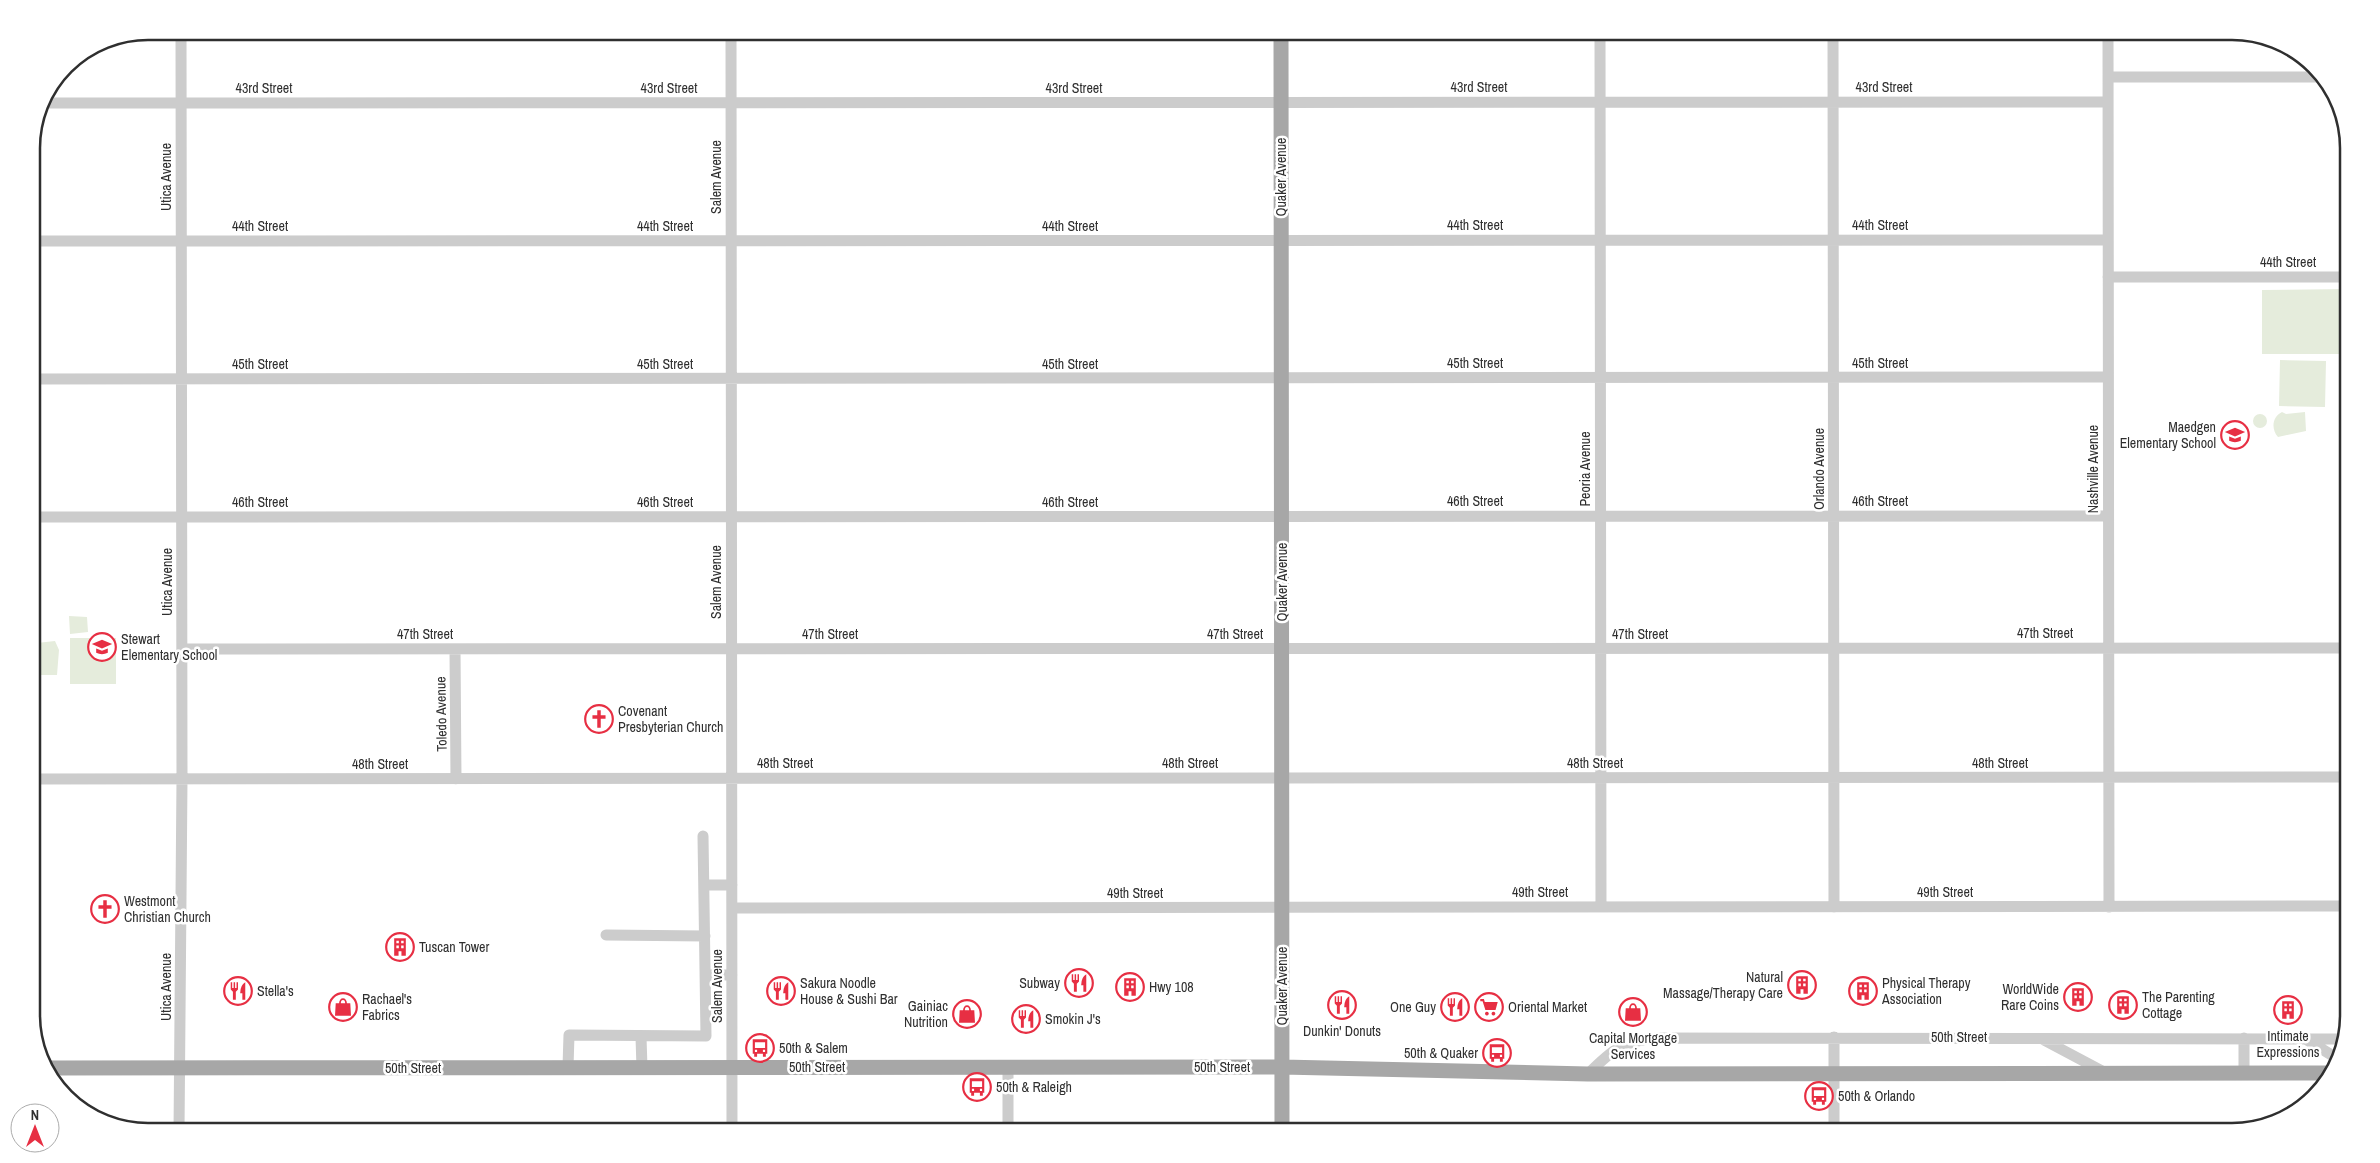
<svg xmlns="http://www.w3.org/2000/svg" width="2380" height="1163" font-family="'Archivo Narrow',sans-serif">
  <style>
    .green { fill: #e5ecdc }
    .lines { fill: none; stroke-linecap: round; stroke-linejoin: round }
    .minor { stroke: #ccc; stroke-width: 11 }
    .major { stroke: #a7a7a7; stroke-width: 15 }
    .labels { text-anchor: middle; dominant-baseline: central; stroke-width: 5; stroke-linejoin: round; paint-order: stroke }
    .street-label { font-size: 14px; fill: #2f2f2f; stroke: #fff }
    .poi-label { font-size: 14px; fill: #2f2f2f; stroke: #fff; text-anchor: start }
    .rim { fill: none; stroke: #2f2f2f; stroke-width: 2.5 }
  </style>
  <rect width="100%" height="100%" fill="#fff"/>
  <!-- green -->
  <path class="green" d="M2349,289V354H2262V290Z
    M2280,360L2326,361L2325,407L2279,406Z
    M2282,412L2286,414L2305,412L2306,431L2278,437C2271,429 2272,417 2282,412Z
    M2253 421a7 7 0 1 1 14 0a7 7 0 1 1-14 0Z
    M69,616L87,617L88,632L70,634Z
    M70,638H116V684H70Z
    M55,641L59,650L57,675H38L34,650L37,643Z"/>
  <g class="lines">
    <!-- minor -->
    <path class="minor" d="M731,31L732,1132
      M1600,31L1601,907
      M1833,31L1834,907
      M2108,31L2109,907
      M2108,77H2322
      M40,103L2108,102
      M31,241L2108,240
      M2108,277H2349
      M31,379L2108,377
      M32,517L2108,516
      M182,649L2349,648
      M455,649L456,779
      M32,779L2349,777
      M704,885H732
      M732,908L2349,906
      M606,935L705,936
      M705,975H732
      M641,1037L642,1068
      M2244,1038V1073
      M2304,1038L2338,1059
      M2042,1039L2106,1073
      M568,1067L569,1035L706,1036L703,836
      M1588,1074C1613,1049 1622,1041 1658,1038L2343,1039
      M179,1132L182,779L181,31
      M1008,1132V1067
      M1834,1132V1037"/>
    <!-- major -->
    <path class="major" d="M1281,31L1282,1132
      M47,1068L1282,1067L1588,1074L2331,1073"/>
  </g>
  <!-- icons -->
  <defs>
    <symbol id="school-ring" viewBox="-11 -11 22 22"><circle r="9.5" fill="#fff" stroke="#e72f43" stroke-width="1.5"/><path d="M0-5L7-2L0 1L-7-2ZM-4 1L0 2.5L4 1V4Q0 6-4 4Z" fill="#e72f43"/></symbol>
    <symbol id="church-ring" viewBox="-11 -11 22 22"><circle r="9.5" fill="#fff" stroke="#e72f43" stroke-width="1.5"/><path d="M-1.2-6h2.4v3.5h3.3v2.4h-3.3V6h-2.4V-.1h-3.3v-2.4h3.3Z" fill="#e72f43"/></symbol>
    <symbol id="building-ring" viewBox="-11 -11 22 22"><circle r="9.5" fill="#fff" stroke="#e72f43" stroke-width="1.5"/><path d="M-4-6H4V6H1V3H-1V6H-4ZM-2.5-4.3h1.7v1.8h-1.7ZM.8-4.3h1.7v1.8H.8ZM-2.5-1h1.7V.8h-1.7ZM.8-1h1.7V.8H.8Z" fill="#e72f43"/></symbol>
    <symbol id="restaurant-ring" viewBox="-11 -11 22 22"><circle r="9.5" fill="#fff" stroke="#e72f43" stroke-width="1.5"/><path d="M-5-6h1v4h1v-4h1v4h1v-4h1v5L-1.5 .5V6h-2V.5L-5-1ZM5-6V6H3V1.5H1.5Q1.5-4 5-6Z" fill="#e72f43"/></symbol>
    <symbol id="shop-ring" viewBox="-11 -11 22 22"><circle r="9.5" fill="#fff" stroke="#e72f43" stroke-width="1.5"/><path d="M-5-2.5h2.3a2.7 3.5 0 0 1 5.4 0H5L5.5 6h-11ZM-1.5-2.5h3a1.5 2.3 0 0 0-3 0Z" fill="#e72f43"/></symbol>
    <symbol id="supermarket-ring" viewBox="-11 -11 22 22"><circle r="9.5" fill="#fff" stroke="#e72f43" stroke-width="1.5"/><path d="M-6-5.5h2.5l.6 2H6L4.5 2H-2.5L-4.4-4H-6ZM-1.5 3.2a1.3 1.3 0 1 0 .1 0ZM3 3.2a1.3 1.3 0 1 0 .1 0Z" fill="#e72f43"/></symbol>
    <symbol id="bus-ring" viewBox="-11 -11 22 22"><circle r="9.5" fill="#fff" stroke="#e72f43" stroke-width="1.5"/><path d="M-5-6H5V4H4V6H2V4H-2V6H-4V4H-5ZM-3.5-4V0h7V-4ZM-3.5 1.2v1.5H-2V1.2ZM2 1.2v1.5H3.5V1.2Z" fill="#e72f43"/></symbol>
  </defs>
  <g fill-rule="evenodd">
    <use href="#school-ring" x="2219" y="419" width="32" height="32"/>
    <use href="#school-ring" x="86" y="631" width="32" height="32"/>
    <use href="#church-ring" x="583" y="703" width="32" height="32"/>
    <use href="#church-ring" x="89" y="893" width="32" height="32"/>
    <use href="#building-ring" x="384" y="931" width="32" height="32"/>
    <use href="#restaurant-ring" x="1063" y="967" width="32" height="32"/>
    <use href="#building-ring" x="1786" y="969" width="32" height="32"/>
    <use href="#building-ring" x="1114" y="971" width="32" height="32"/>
    <use href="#restaurant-ring" x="222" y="975" width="32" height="32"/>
    <use href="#restaurant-ring" x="765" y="975" width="32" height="32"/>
    <use href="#building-ring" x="1847" y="975" width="32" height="32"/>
    <use href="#building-ring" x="2062" y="981" width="32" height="32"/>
    <use href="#restaurant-ring" x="1326" y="989" width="32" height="32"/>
    <use href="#building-ring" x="2107" y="989" width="32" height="32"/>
    <use href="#shop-ring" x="327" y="991" width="32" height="32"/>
    <use href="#restaurant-ring" x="1439" y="991" width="32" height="32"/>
    <use href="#supermarket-ring" x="1473" y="991" width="32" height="32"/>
    <use href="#building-ring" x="2272" y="994" width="32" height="32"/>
    <use href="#shop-ring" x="1617" y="996" width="32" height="32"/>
    <use href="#shop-ring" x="951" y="998" width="32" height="32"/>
    <use href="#restaurant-ring" x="1010" y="1003" width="32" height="32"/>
    <use href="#bus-ring" x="744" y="1032" width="32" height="32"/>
    <use href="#bus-ring" x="1481" y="1037" width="32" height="32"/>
    <use href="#bus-ring" x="961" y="1071" width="32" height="32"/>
    <use href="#bus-ring" x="1803" y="1080" width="32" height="32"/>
  </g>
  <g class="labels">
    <!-- street labels -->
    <g class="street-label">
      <text x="1479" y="87">43rd Street</text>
      <text x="1884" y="87">43rd Street</text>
      <text x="264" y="88">43rd Street</text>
      <text x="669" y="88">43rd Street</text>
      <text x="1074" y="88">43rd Street</text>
      <text transform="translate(166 177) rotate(-90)">Utica Avenue</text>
      <text transform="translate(716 177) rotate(-90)">Salem Avenue</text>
      <text transform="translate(1281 177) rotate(-90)">Quaker Avenue</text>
      <text x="1475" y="225">44th Street</text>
      <text x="1880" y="225">44th Street</text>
      <text x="260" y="226">44th Street</text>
      <text x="665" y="226">44th Street</text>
      <text x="1070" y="226">44th Street</text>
      <text x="2288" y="262">44th Street</text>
      <text x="1475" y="363">45th Street</text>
      <text x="1880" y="363">45th Street</text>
      <text x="260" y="364">45th Street</text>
      <text x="665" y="364">45th Street</text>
      <text x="1070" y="364">45th Street</text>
      <text transform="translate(1585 469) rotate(-90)">Peoria Avenue</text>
      <text transform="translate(1819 469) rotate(-90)">Orlando Avenue</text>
      <text transform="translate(2093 469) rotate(-90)">Nashville Avenue</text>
      <text x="1475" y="501">46th Street</text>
      <text x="1880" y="501">46th Street</text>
      <text x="260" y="502">46th Street</text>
      <text x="665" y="502">46th Street</text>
      <text x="1070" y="502">46th Street</text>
      <text transform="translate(167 582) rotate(-90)">Utica Avenue</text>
      <text transform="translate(716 582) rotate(-90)">Salem Avenue</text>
      <text transform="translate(1282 582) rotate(-90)">Quaker Avenue</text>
      <text x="2045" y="633">47th Street</text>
      <text x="425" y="634">47th Street</text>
      <text x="830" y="634">47th Street</text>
      <text x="1235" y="634">47th Street</text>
      <text x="1640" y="634">47th Street</text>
      <text transform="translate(441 714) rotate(-91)">Toledo Avenue</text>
      <text x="785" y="763">48th Street</text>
      <text x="1190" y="763">48th Street</text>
      <text x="1595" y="763">48th Street</text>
      <text x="2000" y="763">48th Street</text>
      <text x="380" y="764">48th Street</text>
      <text x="1540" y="892">49th Street</text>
      <text x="1945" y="892">49th Street</text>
      <text x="1135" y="893">49th Street</text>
      <text transform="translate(717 986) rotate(-90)">Salem Avenue</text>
      <text transform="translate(1282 986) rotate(-90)">Quaker Avenue</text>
      <text transform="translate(166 987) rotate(-90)">Utica Avenue</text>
      <text x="1959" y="1037">50th Street</text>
      <text x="817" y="1067">50th Street</text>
      <text x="1222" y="1067">50th Street</text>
      <text x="413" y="1068">50th Street</text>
    </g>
    <!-- poi labels -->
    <g class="poi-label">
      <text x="2216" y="427" text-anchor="end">Maedgen<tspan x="2216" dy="16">Elementary School</tspan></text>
      <text x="121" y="639">Stewart<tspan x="121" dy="16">Elementary School</tspan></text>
      <text x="618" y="711">Covenant<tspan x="618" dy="16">Presbyterian Church</tspan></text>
      <text x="124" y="901">Westmont<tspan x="124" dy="16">Christian Church</tspan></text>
      <text x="419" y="947">Tuscan Tower</text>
      <text x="1783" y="977" text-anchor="end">Natural<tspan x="1783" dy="16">Massage/Therapy Care</tspan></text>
      <text x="800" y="983">Sakura Noodle<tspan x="800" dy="16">House &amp; Sushi Bar</tspan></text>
      <text x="1060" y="983" text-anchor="end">Subway</text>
      <text x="1882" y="983">Physical Therapy<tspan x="1882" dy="16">Association</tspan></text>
      <text x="1149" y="987">Hwy 108</text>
      <text x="2059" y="989" text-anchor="end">WorldWide<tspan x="2059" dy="16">Rare Coins</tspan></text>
      <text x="257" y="991">Stella's</text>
      <text x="2142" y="997">The Parenting<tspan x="2142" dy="16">Cottage</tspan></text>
      <text x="362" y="999">Rachael's<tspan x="362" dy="16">Fabrics</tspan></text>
      <text x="948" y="1006" text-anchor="end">Gainiac<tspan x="948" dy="16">Nutrition</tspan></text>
      <text x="1436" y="1007" text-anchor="end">One Guy</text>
      <text x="1508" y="1007">Oriental Market</text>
      <text x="1045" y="1019">Smokin J's</text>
      <text x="1342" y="1031" text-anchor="middle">Dunkin' Donuts</text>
      <text x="2288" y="1036" text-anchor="middle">Intimate<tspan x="2288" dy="16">Expressions</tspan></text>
      <text x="1633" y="1038" text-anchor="middle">Capital Mortgage<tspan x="1633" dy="16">Services</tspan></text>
      <text x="779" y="1048">50th &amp; Salem</text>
      <text x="1478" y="1053" text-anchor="end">50th &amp; Quaker</text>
      <text x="996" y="1087">50th &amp; Raleigh</text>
      <text x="1838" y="1096">50th &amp; Orlando</text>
    </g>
  </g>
  <!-- crop -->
  <path d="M0 0H2380V1163H0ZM148 40H2232A108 108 0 0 1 2340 148V1015A108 108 0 0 1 2232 1123H148A108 108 0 0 1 40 1015V148A108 108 0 0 1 148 40Z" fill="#fff" fill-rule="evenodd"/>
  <path class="rim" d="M148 40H2232A108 108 0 0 1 2340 148V1015A108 108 0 0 1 2232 1123H148A108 108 0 0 1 40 1015V148A108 108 0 0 1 148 40Z"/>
  <!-- north arrow -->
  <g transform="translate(35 1128)"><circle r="24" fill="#ffffff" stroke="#acacac"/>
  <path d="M0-4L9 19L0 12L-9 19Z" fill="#e72f43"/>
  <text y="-8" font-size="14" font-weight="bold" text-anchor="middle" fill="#2f2f2f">N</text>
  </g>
</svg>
